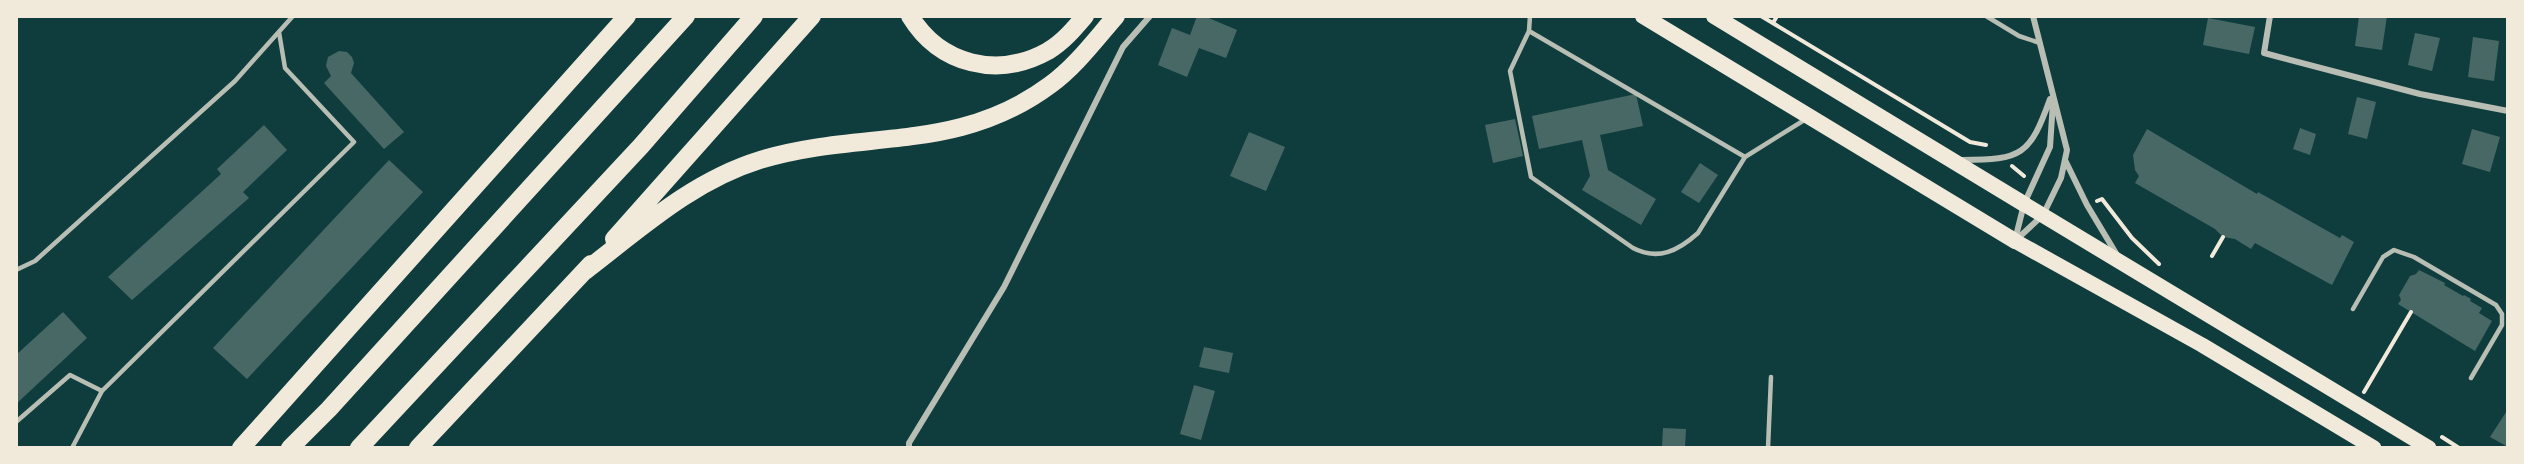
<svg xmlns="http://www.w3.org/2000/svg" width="2524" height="464" font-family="Cabin,sans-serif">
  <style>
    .building { fill: #486865 }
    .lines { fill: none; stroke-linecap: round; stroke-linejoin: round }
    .path { stroke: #f1e9da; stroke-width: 4 }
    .service { stroke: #b8beb3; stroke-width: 4.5 }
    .minor { stroke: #b8beb3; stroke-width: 6 }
    .primary { stroke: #f1e9da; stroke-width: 15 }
    .trunk { stroke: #f1e9da; stroke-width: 16 }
    .motorway { stroke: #f1e9da; stroke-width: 18 }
  </style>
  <rect width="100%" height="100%" fill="#0f3d3e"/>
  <!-- building -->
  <path class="building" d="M1197,16H1204L1237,30L1226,58L1199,48L1187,77L1158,65L1172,28L1190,35Z
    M2359,16H2387L2382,50L2355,46Z
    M2208,18L2255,27L2249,54L2203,45Z
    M2415,33L2440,38L2432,71L2408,65Z
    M2473,37L2499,41L2494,81L2468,77Z
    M339,51L347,52L352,57L354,63L351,73L404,132L384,149L324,83L331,76L326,66L328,57Z
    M1636,94L1643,126L1600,135L1608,170L1656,199L1641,225L1582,190L1590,176L1582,140L1539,149L1532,116Z
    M2357,97L2376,102L2367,139L2348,134Z
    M1515,119L1523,156L1493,163L1485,125Z
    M264,125L287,150L243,192L249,198L132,300L108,277L221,174L217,169Z
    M2300,128L2316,134L2310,155L2293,149Z
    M2147,129L2257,194L2258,192L2340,238L2342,235L2354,242L2332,285L2255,243L2251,249L2235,239L2223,237L2215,229L2135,183L2139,176L2135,170L2133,155Z
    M2472,129L2500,137L2490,172L2462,164Z
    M1249,132L1285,147L1266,191L1230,176Z
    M389,160L423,192L247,379L213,348Z
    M1700,163L1718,175L1699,203L1681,192Z
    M2419,270L2445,283L2444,285L2463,296L2464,295L2471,299L2470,301L2482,308L2479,313L2492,321L2475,351L2398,304L2401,300L2399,295L2410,276L2416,274Z
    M63,312L87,338L16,404V355Z
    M1204,347L1233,353L1229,373L1199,367Z
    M1194,385L1215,391L1201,440L1180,434Z
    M2508,409V447L2490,437Z
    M1663,428L1686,429L1685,447H1662Z"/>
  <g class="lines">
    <!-- path -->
    <path class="path" d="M1761,16L1970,142L1986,145
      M1773,23L1777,16
      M2012,166L2024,176
      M2097,201L2102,199L2132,238L2159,264
      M2212,256L2223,237
      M2364,392L2411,312
      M2442,437L2459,448"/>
    <!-- service -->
    <path class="service" d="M1530,16L1529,31L1745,157L1806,119
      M1986,16L2019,36L2040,43
      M1529,31L1510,71L1531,177L1633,248C1658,261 1678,251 1698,233L1745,157
      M16,270L35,261L235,81L293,16
      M2353,309L2383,257L2394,250L2414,257L2496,305L2502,314V325L2471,378
      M16,422L70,375L102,391
      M72,448L102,391L354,142L285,68L279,32
      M1768,448L1771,377"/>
    <!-- minor -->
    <path class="minor" d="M2270,16L2264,53L2420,94L2508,111
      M1962,160C2022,160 2030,155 2050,99
      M2066,162L2087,205L2117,255
      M2015,240L2024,204L2050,147L2053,102
      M2015,241L2043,215L2061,178L2067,150L2033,16
      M909,448V443L1004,287L1123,47L1150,16"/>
    <!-- primary -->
    <path class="primary" d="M2024,204L2429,448
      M2015,241L2202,345L2374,448"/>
    <!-- trunk -->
    <path class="trunk" d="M1643,16L2015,241
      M1714,16L2024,204"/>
    <!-- motorway -->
    <path class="motorway" d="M910,16C940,65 998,79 1048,51C1063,42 1074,29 1085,16
      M614,239L812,16
      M585,271C640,229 692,181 760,160C862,129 957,154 1050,85C1076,66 1095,40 1116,16
      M241,448L627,16
      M290,448L329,409L686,16
      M359,448L641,146L754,16
      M418,448L591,264"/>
  </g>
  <!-- border -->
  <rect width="2524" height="464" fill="none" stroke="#f1e9da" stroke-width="36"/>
</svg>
